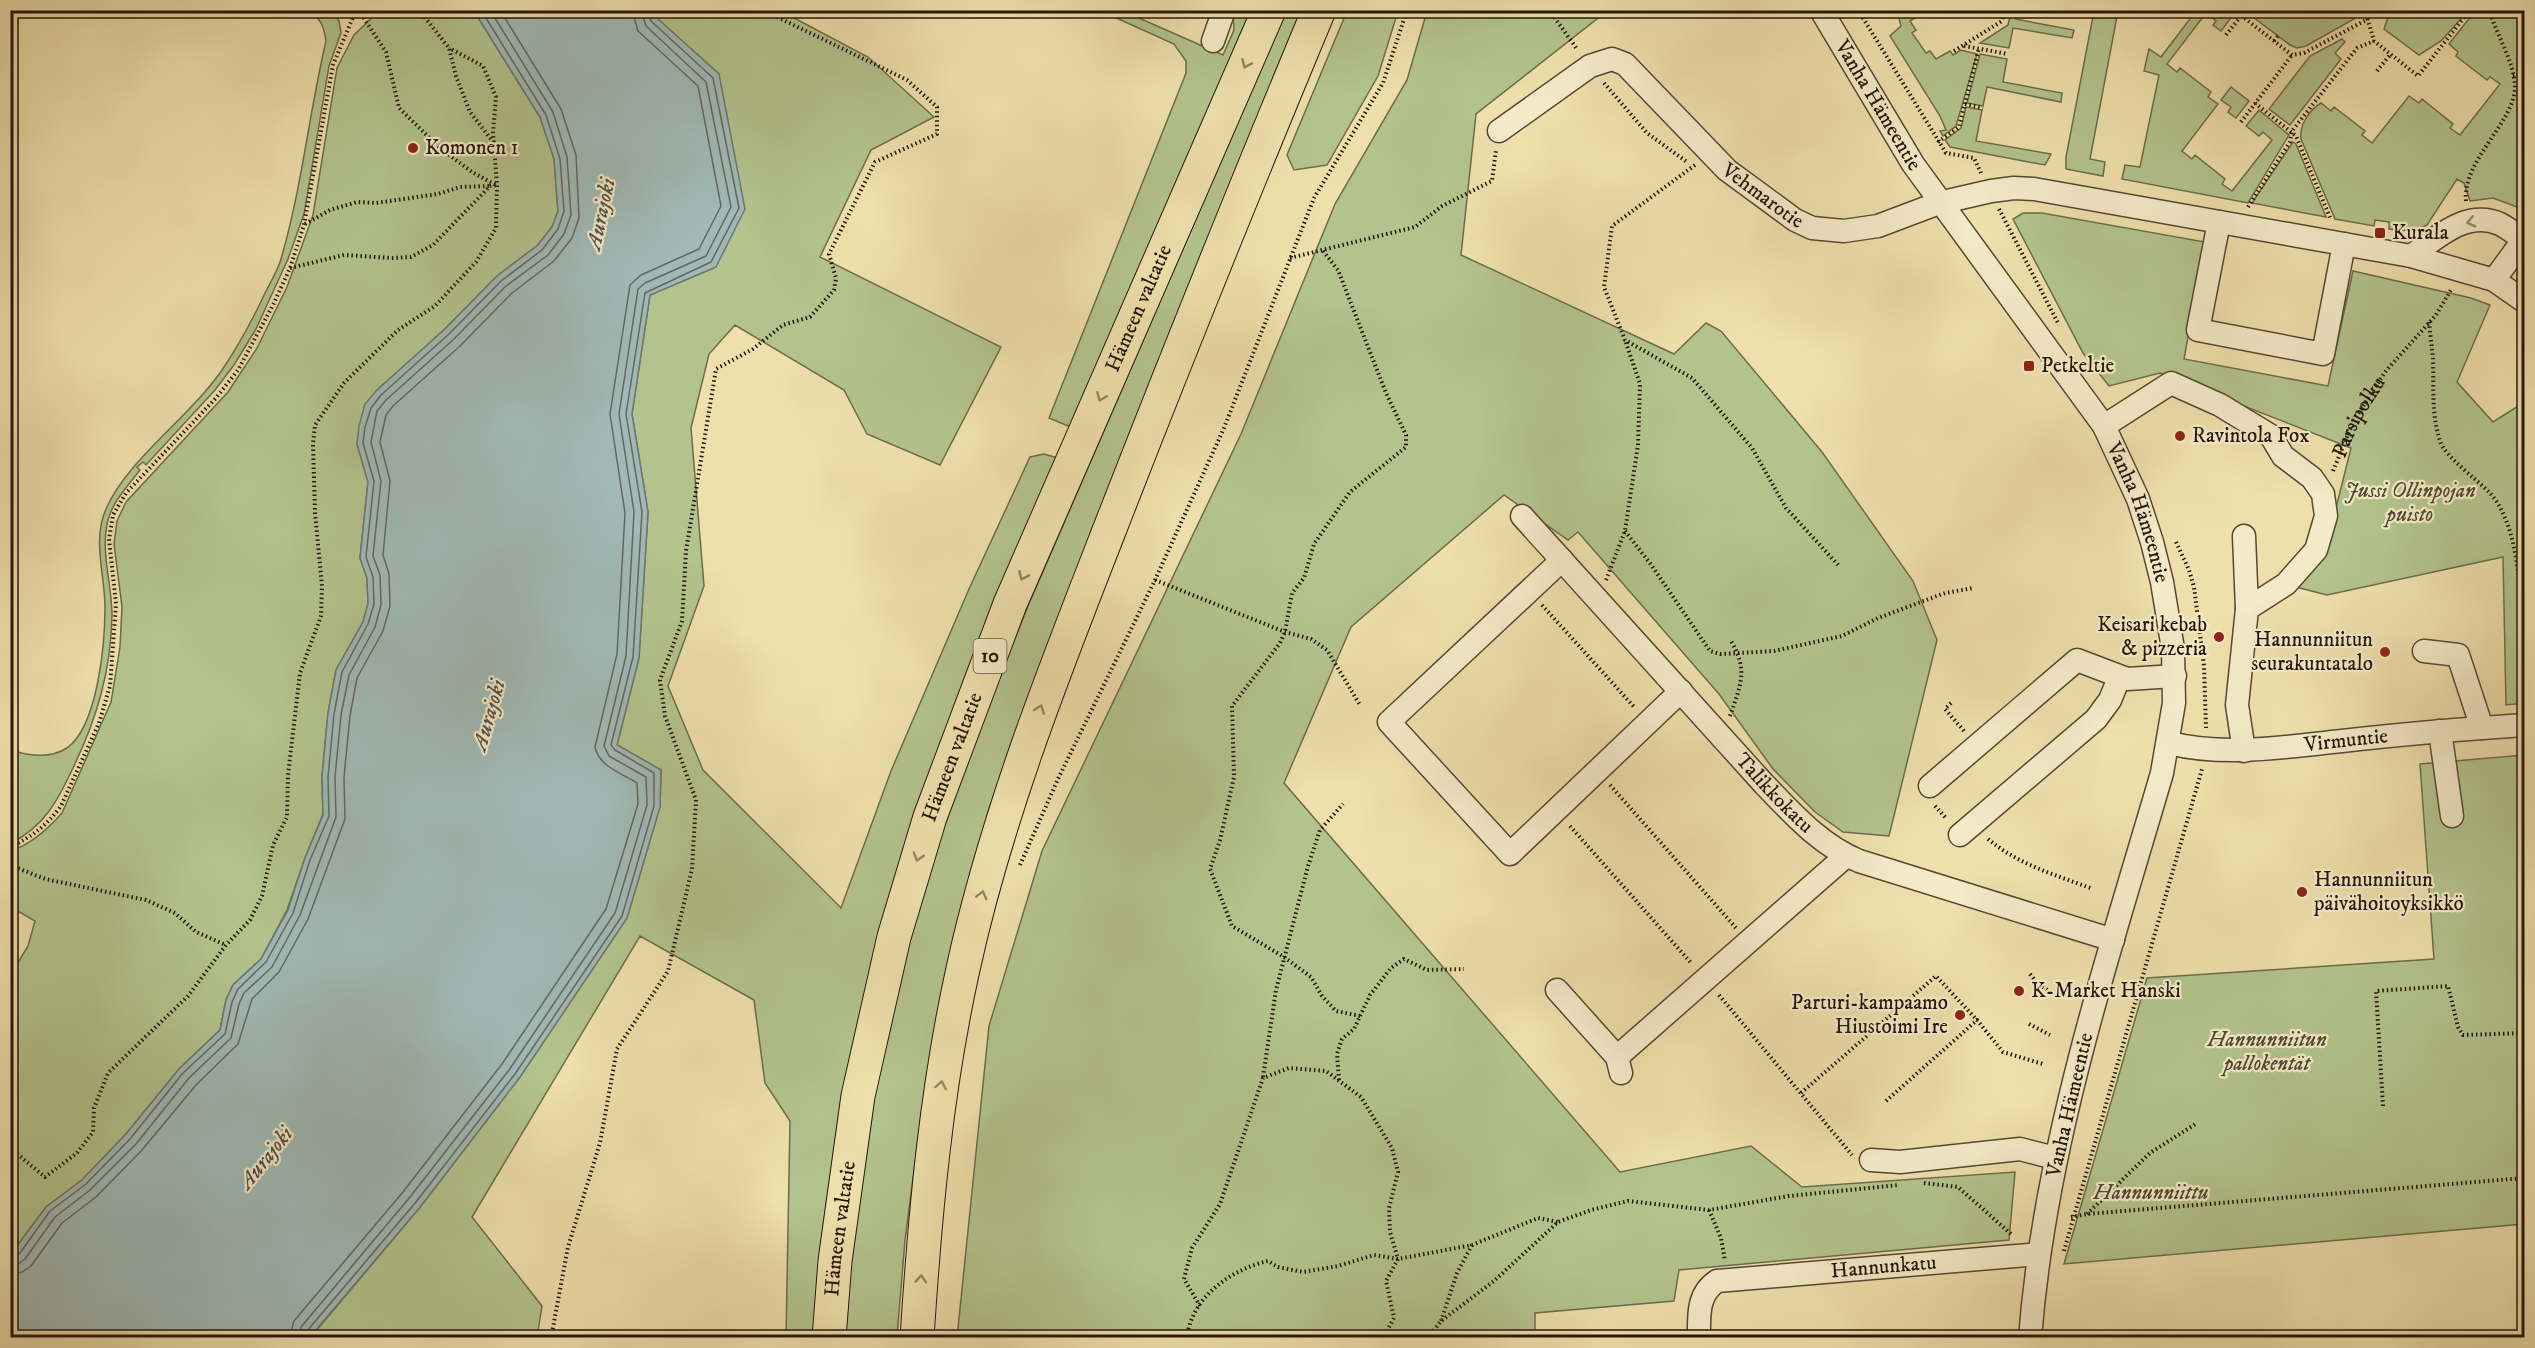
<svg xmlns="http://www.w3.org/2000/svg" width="2535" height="1348" font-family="'IM FELL DW Pica',serif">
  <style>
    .green { fill: #b3c38d; stroke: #6c6c4c; stroke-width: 1.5 }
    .water { fill: #a0b9b6; stroke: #6e7872; stroke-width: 1.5 }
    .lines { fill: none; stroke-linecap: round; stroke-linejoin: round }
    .shore { stroke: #626860; stroke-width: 1.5 }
    .minor-casing { stroke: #564833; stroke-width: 25 }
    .highway-casing { stroke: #24160b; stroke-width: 35 }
    .path { stroke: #24160b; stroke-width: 4; stroke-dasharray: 1.5 3; stroke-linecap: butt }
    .minor { stroke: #f4eac8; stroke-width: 22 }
    .highway { stroke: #eedfab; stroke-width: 33 }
    .oneway { stroke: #938563 }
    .oneway2 { stroke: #968b73 }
    .poi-dot { fill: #8f2418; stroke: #f4eac8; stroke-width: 2 }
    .labels { text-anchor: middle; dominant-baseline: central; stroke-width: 4.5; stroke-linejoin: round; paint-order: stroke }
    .shield { fill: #f4eac8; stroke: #625644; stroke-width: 1.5 }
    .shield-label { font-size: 20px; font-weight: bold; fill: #24160b }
    .street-label { font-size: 21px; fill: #24160b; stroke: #f4eac8 }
    .poi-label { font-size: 21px; fill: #24160b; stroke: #f4eac8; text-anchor: start }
    .park-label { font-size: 21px; font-style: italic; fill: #4f4a32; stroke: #f4eac8 }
    .water-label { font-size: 22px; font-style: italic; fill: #4f4f47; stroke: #f4eac8 }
  </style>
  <rect width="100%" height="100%" fill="#eedfab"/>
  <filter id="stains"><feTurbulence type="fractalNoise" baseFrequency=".00333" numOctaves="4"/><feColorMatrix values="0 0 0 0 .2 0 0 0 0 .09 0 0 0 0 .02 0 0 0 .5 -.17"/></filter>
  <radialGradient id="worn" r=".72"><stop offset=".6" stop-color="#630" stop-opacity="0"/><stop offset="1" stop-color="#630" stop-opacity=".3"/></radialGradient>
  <!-- green -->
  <path class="green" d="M2359,10L2361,15L2306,46L2297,48L2290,45L2245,11Z
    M307,11H370L358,15H335L339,21L341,33L329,66L304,214L288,259L256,329L234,365L215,390L146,465L143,462L137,467L140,470C127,487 111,503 107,524C101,554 112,585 112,615C111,671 97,718 73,768C58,800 44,827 11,843V750C29,756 50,759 67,748C98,726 105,643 105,607C105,575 92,540 106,509C127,460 190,417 222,370C239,345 253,319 266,291C271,281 278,270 281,259C302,187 309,113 326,41C324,27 321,17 307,11Z
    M379,11H474L540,117L554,159L558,211L552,227L538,245L497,276L445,329L376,391L357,444L368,482L360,558L367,578L368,604L363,622L336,670L328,713L322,777L323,814L305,858L287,910L261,959L233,985L226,1000L220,1030L179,1069L126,1134L82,1180L46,1207L11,1254V967L16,966L28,946L35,921L11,907V851C31,844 48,829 62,813L111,702L120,647L122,607L114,544L117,521L126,502L228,392L257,348L287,287L313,215L337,68L354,35Z
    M653,11H781L868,57L934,117L871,150L820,257L1001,347L940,465L867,434L844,390L735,325L709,354L691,428L704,586L668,686L703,770L841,908L891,771L969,589L1030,457L1044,454L1058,458L843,1094L823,1228L814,1337H786L790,1121L765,1083L754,1000L640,936L472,1217L542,1306L537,1337L310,1338L421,1206L520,1077L627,918L660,807L661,770L617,745L639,658L648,512L632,414L650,295L716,267L719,74L655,17Z
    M1101,11H1123L1223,55L1234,30L1233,11H1252L1073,428L1049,418L1186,73V61L1174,44Z
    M1286,11H1305L1059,620L989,809L950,969L922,1109L905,1240L897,1337L844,1338L852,1233L874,1098L905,955L952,797L1028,606Z
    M1347,11H1398L1378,76L1327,165L1294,170L1287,155Z
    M1427,11H1607L1476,114L1461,255L1674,354L1706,323L1721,331L1822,452L1913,581L1937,640L1889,836L1843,832L1815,812L1773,769L1719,694L1578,532L1568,540L1504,495L1351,627L1284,783L1620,1172L1751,1146L1802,1187L2015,1172L2009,1240L1679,1270L1674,1301L1535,1313V1337L957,1338L989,1026L1042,851L1241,434L1335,204L1407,80Z
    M1897,11H1926L1910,21L1916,30L1912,33L1926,53L1930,51L1936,59L1950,51L1953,55L1961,50L1977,54L1956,126L1943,136L1940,131L1946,130L1940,116L1890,36L1901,26Z
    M2011,11H2016L2015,19L2074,30L2072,38L2013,28L2009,48L1980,43L2008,25Z
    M2094,11H2118L2090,159L2105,162L2103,176L2066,169V157Z
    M2196,11H2226L2233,15L2221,31L2213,25L2216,21L2206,13L2167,64L2177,72L2180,68L2211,92L2208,97L2218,104L2182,151L2192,159L2195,155L2225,179L2222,184L2232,191L2272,140L2263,132L2259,136L2246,126L2259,110L2289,135L2248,203L2122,179L2125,165L2140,167L2159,75L2144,71L2149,49L2161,57Z
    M2390,11V10L2468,11L2441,41L2419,55L2384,29Z
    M2475,11L2482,13V11H2524V205L2517,207L2493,198L2470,201L2464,183L2457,179L2427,225C2414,232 2403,231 2389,229V222L2375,220L2374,226L2335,219L2301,139C2299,126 2309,110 2321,103L2331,111L2334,107L2365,131L2362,135L2372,143L2409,96L2419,103L2422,99L2453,124L2450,128L2460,135L2500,84L2490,77L2487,80L2456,56L2458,52L2449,44Z
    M2342,39L2345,42L2335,53L2341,59L2290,125L2269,109L2310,56Z
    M1980,54L2007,59L2003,82L2062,93L2061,102L1987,87L1983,106L1967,103Z
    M2231,87L2249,101L2236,118L2228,112L2231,107L2221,100Z
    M1966,107L1982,110L1976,141L2051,154L2045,165L1950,147L1945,140L1961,128Z
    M2293,142L2296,144L2326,217L2252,203Z
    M2023,213H2042L2205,242L2184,359L2328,386L2353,271L2471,298L2490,305L2457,382L2493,422L2518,406L2524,409V703L2506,705L2503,557L2327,595L2296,587L2328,540L2351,448L2160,373L2109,386L2083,353L2013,219Z
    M2524,755V1224L2064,1264L2147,978L2434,959L2420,764Z"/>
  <!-- water -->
  <path class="water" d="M474,11H653L656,17L719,74L745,209L716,267L650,295L632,414L648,512L639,658L617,745L661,770L660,807L627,918L520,1077L421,1206L310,1337H11V1254L46,1207L82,1180L126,1134L179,1069L220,1030L226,1000L233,985L261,959L288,910L305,858L323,815L322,777L328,713L336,670L363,622L368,604L367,578L360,558L368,482L357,444L359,426L365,404L376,391L445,329L497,276L538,245L552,227L558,211L554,159L540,117Z"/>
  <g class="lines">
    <!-- shore -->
    <path class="shore" d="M10,1258L20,1253L50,1211L86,1184L130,1139L183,1073L225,1034L232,1002L238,989L266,962L293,913L310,860L329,816L328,777L334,714L342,672L368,624L374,604L373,577L366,557L374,481L363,443L365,427L371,408L381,395L449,334L501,281L542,250L558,229L564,211L560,159L546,115L481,10
      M10,1266L18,1264L25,1259L55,1217L90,1190L136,1144L189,1078L231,1038L239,1004L244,993L272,967L300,915L336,817L335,777L341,715L349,675L375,627L381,605L380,575L373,556L381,481L371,442L377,411L386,400L454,339L506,286L548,255L564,234L571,215L567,157L553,112L490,10
      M10,1275L22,1272L31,1266L62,1223L96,1197L142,1150L196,1085L238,1044L252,999L279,972L308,919L345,819L344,777L350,716L357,678L383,631L390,606L389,574L383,555L390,481L380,442L386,415L393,406L460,346L512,293L554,261L572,238L579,218L576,155L561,109L500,10
      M289,1338L294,1321L403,1192L502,1064L606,909L638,804L637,783C622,773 599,767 595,747L617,654L625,513L610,414L630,285L641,275L699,249L721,206L698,86L638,31L632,10
      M298,1338L301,1327L410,1197L509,1070L615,913L647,805L646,777L609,756L604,746L626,656L634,512L619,414L638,289L645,283L706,256L731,207L706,82L646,26L641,10
      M306,1338L307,1331L416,1202L515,1074L622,916L654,806V773L615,750L611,745L633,657L642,512L626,414L645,293L711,262L739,208L713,78L651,21L648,10"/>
    <defs>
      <g id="minor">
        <path id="s2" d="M1821,10L1913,164L2104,426L2138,499L2152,542L2162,582L2173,649L2174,703L2162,773C2108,958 2045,1144 2030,1338"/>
        <path d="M1213,41L1224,10"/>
        <path id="s3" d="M1499,131L1590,66L1612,59L1625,64L1727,170L1795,220L1812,228L1844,231L1878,226L1939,203L1991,191L2014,188L2034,189L2411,256L2494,280L2524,301"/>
        <path d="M2219,222L2198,330L2323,354L2344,244"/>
        <path d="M2411,256C2437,238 2466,209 2500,224C2508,228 2516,235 2524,239L2494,280"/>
        <path d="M2104,426L2171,383L2220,405L2271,436L2283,456L2312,478L2323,494L2326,516L2316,550L2286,584L2247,609"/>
        <path id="s4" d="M1522,516L1764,784C1792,813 1820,845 1859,861L2113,940"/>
        <path d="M1562,560L1389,722L1510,854L1681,691"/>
        <path d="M2424,651L2458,655L2482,728"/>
        <path d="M2440,731L2452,816"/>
        <path id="s5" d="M2169,743C2226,757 2284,747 2342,741C2403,734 2463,729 2524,725"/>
        <path d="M2244,751L2237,705L2247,609L2244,536"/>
        <path d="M1930,786L2077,660L2127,679L2175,676"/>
        <path d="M1960,835L2096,719L2110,700L2119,678"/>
        <path d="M1557,990L1617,1057L1621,1073"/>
        <path d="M1617,1057L1846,856"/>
        <path d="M1871,1160L1900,1162L2020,1149L2055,1158"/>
        <path id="s6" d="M1699,1338C1699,1316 1697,1294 1717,1281L2039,1254"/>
      </g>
      <g id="highway">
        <path id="s7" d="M829,1338L835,1261L858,1096L894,937L930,817L1010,604L1269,10"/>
        <path d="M917,1338C925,1214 936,1091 963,969C996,818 1053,674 1109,531C1177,356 1247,183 1319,10"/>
      </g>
    </defs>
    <!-- minor casing -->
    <use href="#minor" class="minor-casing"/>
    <!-- highway casing -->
    <use href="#highway" class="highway-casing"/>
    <!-- path -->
    <g class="path">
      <path d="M338,10L353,17L366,10"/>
      <path d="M419,10L449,48L456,76L470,112L494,143"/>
      <path d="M1549,10L1577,49"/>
      <path d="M1858,10L1946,153L1974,158L1981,173"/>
      <path d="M2234,10L2292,55L2304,53L2368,19"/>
      <path d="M2365,10L2374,41L2418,76L2470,10"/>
      <path d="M361,14L386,52L399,108L440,148L472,172L496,185"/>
      <path d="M2226,35L2241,16"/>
      <path d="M2274,41L2278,36"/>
      <path d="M1964,46L2008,54"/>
      <path d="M1954,51L2002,21L2004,10"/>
      <path d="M2377,71L2390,55"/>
      <path d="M2513,76L2524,72"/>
      <path d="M1604,83L1647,133L1687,162"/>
      <path d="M2255,103L2296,136L2331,220"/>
      <path d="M1965,104L1983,108"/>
      <path d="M2241,122L2292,55"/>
      <path d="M1938,142L1959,127L1979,48"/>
      <path d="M1695,165L1612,226L1604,287L1625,340L1692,378L1752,448L1786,508L1840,567"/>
      <path d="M2466,201C2462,160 2516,121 2515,86C2514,62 2496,33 2489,10"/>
      <path d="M2248,207L2290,142L2292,131L2357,48L2374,41"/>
      <path d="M1999,209L2059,325"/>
      <path d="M305,224L330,210L357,202L376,203L438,194L460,187L490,186"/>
      <path d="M1323,251L1338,270L1386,393L1406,435V447L1350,492L1314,544L1304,578L1292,593L1285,632L1280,643L1232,706L1234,777L1220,840L1210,869L1232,926L1284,957L1311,977L1322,996L1336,1011L1360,1016"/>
      <path d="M1290,258L1415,227L1442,206L1492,181L1496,150"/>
      <path d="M290,268L344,255L391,258L411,257L433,245L490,186L497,185"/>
      <path d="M2429,322C2430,334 2432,347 2433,359C2434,387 2431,413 2440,441C2445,457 2478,480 2490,493C2519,526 2519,587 2524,629"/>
      <path id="s1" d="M2333,471L2354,420L2385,372L2436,315L2452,288"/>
      <path d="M1625,531L1652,566L1710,651L1720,654L1774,651L1842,636L1878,618L1945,593L1973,588"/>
      <path d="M2176,542L2189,570L2194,587L2204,666L2206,728"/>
      <path d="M1155,580L1285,632L1311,639L1327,650L1360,705"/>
      <path d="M1606,580L1625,531L1638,445L1640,384L1625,340"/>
      <path d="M1542,605L1635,708"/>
      <path d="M1951,703L1945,709L1964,731"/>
      <path d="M1730,716C1740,686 1749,671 1731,641"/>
      <path d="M1610,785L1736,928"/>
      <path d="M1935,806L1946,818"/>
      <path d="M1570,826L1692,964"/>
      <path d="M1988,839C2019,865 2056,875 2093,889"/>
      <path d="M10,847C32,837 47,825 61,806L99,723L110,686L116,604L109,539L113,515L126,493L216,398L238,370L273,305L290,268L304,225L333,65L353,17"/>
      <path d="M10,865L45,879L146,900L175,913L196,932L226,945"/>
      <path d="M1020,865L1058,779L1155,580L1224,428L1314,198L1383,83L1407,10"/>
      <path d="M2030,974L2039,985L2060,997"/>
      <path d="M1719,995L1852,1155"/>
      <path d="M2029,1024L2050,1035"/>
      <path d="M1263,1077L1276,990L1308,866L1320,830L1343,804"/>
      <path d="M1339,1080L1337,1054L1342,1039L1354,1029L1370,995L1391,968L1404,959L1427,970L1464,969"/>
      <path d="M1801,1093L1936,976L1977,1020"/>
      <path d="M1886,1101L1977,1020L2003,1052L2043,1064"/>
      <path d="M2383,1106L2376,991L2448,986L2458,1027L2463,1035L2524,1033"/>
      <path d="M10,1148L45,1177L77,1153L93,1132L94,1108L108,1073L188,996L226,945L250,920L262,896L273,845L287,817L288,775L300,673L321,616L322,586L315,513L313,444L315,425L344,383L398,330L435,306L476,262L496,228L497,185L493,133L496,97L483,66L449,48"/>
      <path d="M1924,1183L1958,1187L2012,1235"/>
      <path d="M1709,1210L1721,1238L1725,1261"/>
      <path d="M2087,1214L2150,1153L2197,1123"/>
      <path d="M2071,1217L2087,1214L2524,1178"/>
      <path d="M2064,1251L2202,769"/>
      <path d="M1200,1306L1184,1279L1192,1248L1220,1204L1263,1078L1289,1068L1326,1071L1361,1097L1392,1148L1398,1172L1389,1208L1390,1232L1398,1259L1386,1281L1394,1318L1383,1338"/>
      <path d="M1441,1321L1457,1273L1472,1245"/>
      <path d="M551,1338L568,1247L600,1143L617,1049L668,971L692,869L696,800L665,716L660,680L682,621L686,551L716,369L753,349L783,325L810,317L834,290L836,278L829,254L875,162L937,134V107L907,80L775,16L776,10"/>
      <path d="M1187,1338C1191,1297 1232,1269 1268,1261L1278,1267L1303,1272L1338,1266L1374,1255L1398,1259L1472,1245L1538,1218L1558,1222"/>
      <path d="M1428,1338L1441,1321L1494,1281L1558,1222L1591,1210L1628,1201L1709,1210L1789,1196L1899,1185"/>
    </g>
    <!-- minor -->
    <use href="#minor" class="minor"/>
    <!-- highway -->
    <use href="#highway" class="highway"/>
  </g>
  <!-- one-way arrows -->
  <defs><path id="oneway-chevron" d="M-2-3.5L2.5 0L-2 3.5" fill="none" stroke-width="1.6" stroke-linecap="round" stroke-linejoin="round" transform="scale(1.5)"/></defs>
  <g class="oneway">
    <use href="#oneway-chevron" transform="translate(1246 64) rotate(114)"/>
    <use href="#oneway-chevron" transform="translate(1101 397) rotate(113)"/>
    <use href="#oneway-chevron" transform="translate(1023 576) rotate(114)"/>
    <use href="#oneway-chevron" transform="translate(1040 709) rotate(-69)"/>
    <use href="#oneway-chevron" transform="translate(918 857) rotate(107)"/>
    <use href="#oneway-chevron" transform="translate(982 895) rotate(-76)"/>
    <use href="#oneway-chevron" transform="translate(941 1085) rotate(-80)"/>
    <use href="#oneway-chevron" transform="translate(921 1279) rotate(-86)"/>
  </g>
  <use class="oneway2" href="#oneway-chevron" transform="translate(2471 222) rotate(167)"/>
  <!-- markers -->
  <g class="poi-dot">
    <circle cx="413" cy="148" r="6"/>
    <rect x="2374" y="227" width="12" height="12" rx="3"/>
    <rect x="2023" y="360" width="12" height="12" rx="3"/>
    <circle cx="2180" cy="436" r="6"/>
    <circle cx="2219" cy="637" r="6"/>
    <circle cx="2385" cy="652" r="6"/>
    <circle cx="2302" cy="892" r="6"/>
    <circle cx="2019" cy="991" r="6"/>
    <circle cx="1960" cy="1015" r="6"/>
  </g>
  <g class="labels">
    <!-- shield labels -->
    <rect class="shield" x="973.5" y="639" width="33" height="34" rx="4.5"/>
    <g class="shield-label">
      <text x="990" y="656">10</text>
    </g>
    <!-- street labels -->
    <g class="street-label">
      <text stroke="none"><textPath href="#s2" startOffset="111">Vanha Hämeentie</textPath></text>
      <text stroke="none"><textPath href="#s3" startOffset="340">Vehmarotie</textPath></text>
      <text stroke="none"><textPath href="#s7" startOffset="1082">Hämeen valtatie</textPath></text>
      <text stroke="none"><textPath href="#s1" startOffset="60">Parsipolku</textPath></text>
      <text stroke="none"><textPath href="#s2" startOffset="597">Vanha Hämeentie</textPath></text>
      <text stroke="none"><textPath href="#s5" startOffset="178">Virmuntie</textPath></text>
      <text stroke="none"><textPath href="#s7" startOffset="596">Hämeen valtatie</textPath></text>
      <text stroke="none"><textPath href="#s4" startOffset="375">Talikkokatu</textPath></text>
      <text transform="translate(2070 1105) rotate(-77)">Vanha Hämeentie</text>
      <text stroke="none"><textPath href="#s7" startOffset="110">Hämeen valtatie</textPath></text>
      <text stroke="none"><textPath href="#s6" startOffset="230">Hannunkatu</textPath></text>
    </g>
    <!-- poi labels -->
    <g class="poi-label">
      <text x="425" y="148">Komonen 1</text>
      <text x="2392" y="233">Kurala</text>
      <text x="2041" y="366">Petkeltie</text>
      <text x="2192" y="436">Ravintola Fox</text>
      <text x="2207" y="625" text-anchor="end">Keisari kebab<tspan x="2207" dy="24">&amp; pizzeria</tspan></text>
      <text x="2373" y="640" text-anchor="end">Hannunniitun<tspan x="2373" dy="24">seurakuntatalo</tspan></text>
      <text x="2314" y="880">Hannunniitun<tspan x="2314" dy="24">päivähoitoyksikkö</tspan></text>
      <text x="2031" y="991">K-Market Hanski</text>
      <text x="1948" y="1003" text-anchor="end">Parturi-kampaamo<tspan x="1948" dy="24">Hiustoimi Ire</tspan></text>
    </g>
    <!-- park labels -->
    <g class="park-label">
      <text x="2410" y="491">Jussi Ollinpojan<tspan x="2410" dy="24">puisto</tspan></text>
      <text x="2267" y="1040">Hannunniitun<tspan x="2267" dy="24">pallokentät</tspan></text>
      <text x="2151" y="1193">Hannunniittu</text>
    </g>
    <!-- water labels -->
    <g class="water-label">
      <text transform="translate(601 214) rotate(-78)">Aurajoki</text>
      <text transform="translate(489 715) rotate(-74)">Aurajoki</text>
      <text transform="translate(266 1158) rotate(-51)">Aurajoki</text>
    </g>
  </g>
  <!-- margin -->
  <rect width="2535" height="1348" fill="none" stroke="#eedfab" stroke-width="36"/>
  <rect x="12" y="12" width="2511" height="1324" fill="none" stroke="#24160b" stroke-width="3"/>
  <rect x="18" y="18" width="2499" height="1312" fill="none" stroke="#24160b" stroke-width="1.5"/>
  <rect width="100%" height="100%" filter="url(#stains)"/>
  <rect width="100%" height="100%" fill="url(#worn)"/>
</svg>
